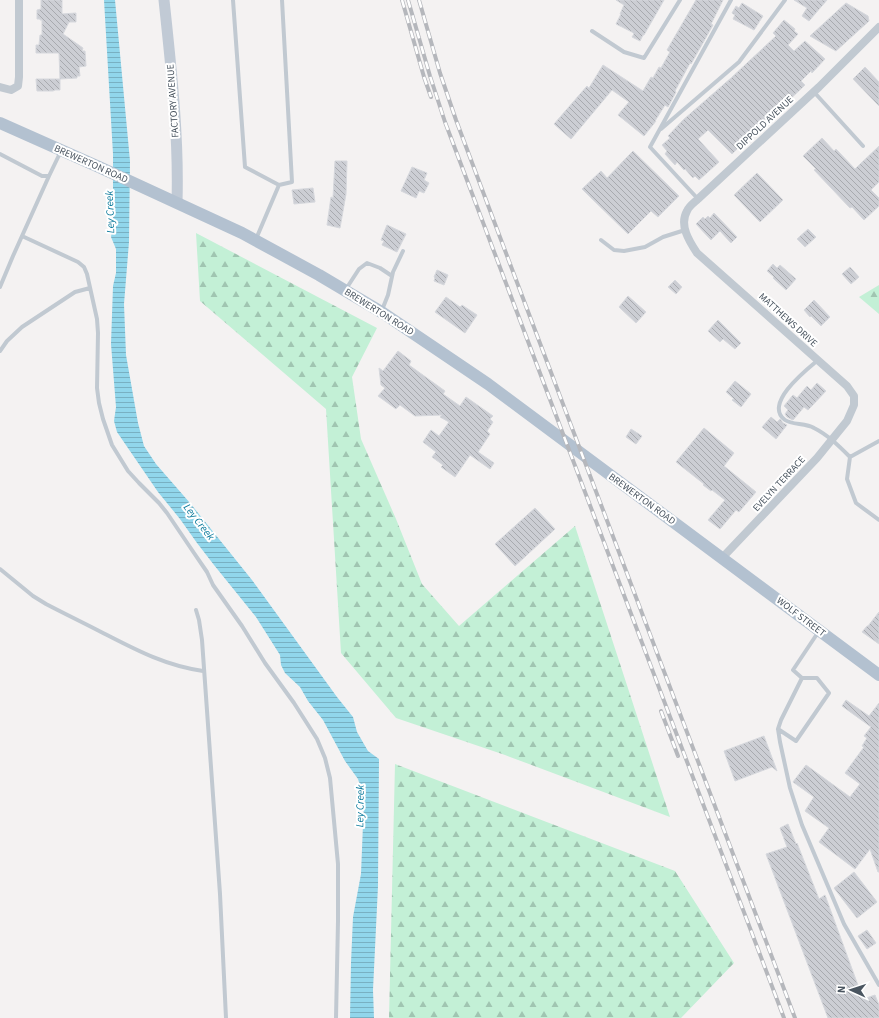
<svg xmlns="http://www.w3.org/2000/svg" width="879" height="1018" font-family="'Source Sans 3',sans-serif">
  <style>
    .forest { fill: url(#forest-firs) }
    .water { fill: url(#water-rules) }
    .building { fill: url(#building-back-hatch); stroke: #d6d8dd }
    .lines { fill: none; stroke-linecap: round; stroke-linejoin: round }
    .lane { stroke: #c1c9d1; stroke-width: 4 }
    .street { stroke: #c1c9d1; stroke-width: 8 }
    .secondary { stroke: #c1cad5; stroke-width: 11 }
    .primary { stroke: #b3c1d0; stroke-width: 12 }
    .rail-casing { stroke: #b5b7bc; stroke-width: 4 }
    .rail { stroke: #fff; stroke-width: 2.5; stroke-dasharray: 8; stroke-linecap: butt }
    .labels { text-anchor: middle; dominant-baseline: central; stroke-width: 4; stroke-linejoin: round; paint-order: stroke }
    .street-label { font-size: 10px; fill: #4a5560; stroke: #fff }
    .water-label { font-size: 11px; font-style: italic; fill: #0f7c9d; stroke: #fff }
  </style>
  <defs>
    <pattern id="forest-firs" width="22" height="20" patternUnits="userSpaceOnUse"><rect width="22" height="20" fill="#c3f0d6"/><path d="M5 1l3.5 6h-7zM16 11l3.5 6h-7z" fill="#a0c5b1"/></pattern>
    <pattern id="water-rules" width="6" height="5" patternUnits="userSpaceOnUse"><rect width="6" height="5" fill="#91d6eb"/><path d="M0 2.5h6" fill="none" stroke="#78b0c2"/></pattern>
    <pattern id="building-back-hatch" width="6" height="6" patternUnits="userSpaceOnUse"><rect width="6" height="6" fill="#ccced4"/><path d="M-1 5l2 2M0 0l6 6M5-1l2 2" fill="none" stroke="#a8aaaf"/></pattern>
  </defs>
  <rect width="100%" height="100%" fill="#f4f2f2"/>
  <!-- forest -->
  <path class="forest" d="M196,233L377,328L352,377L361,439L396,519L422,584L459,626L575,526L670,817L505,755L396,718L341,653L326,409L200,301Z
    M879,285V314L859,297Z
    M395,764L675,871L734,963L681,1018H389Z"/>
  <!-- water -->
  <path class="water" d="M104,0H115L130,161L129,242L124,304L126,355L138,423L144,446L156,464L190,503L252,580L337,697L353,717L357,732L368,751L379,759L378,886L373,990L374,1018H350L351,963L353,917L361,874L364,799L358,779L345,761L323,720L308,701L300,687L285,673L281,665L280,655L256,617L214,565L197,543L180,519L158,492L117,432L114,421L116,407L111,344L113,286L116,273V249L111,237L113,223V154Z"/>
  <!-- building -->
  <path class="building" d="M41,0H62V14L76,13V22H69L63,34L83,48L82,51H85L86,66L79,67L80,76H77V78L60,79L59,53H36V45H39L40,35H42V20H40V19H37V10L41,9Z
    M616,0H664L644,35H643L640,41L632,37L634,34L632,32L616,24L621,14H620L624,5Z
    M696,0H723L711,24L713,25L691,64L690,63L675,91L676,92L668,107L665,105L655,121H656L644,136L618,115L629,102L612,90L571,139L554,124L587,86L589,88L603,65L643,91L651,77L653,78L659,67L661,68L670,52L667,50Z
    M794,0H827L809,21L802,16L807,8Z
    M742,3L763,16L754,30L733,19L735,15L732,13L736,6L739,8Z
    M846,3L868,16L869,21L836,51L810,36Z
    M784,20L795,29L794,31L798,34L788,45L794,51L805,41L825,59L812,73L811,71L801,81L805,85L785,104L782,100L771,111L773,114L732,154L708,130L698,139L719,162L699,180L695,176L693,178L685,169L684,170L677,162L675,165L665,154L667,151L662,145L670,138L668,136L683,120L731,78L776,36L773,33Z
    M865,67L879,82V106L853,79Z
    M36,79H60V90H55L53,91H37Z
    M822,138L834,151L836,149L855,169L879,146V182L871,190L879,198V206L864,220L852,207L850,208L814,170L816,169L803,156Z
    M633,151L679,196L658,217L651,211L628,234L582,189L601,171L607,178Z
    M335,161H347L346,194L340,228L327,225L331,197L333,198Z
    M412,167L427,173L424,180L429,183L424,193L419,191L416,198L401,191Z
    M757,173L783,200L760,222L734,195Z
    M313,188L315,202L294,204L292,190Z
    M714,213L737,237L731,243L720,231L711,240L696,224L703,217L705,219L708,216L710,218Z
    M387,225L406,234L397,252L382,245L384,241L381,240Z
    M808,229L816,237L805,247L797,239Z
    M773,264L777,268L780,265L796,279L786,290L773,278L774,277L767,271Z
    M850,267L859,277L851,284L842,274Z
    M437,270L448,275L444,285L434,281L435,278L434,277Z
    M675,280L682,287L676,294L668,287Z
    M628,296L646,312L636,323L619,307Z
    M446,297L460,307L462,305L477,315L465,333L435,312Z
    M814,300L830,317L821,326L811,316L810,317L804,310Z
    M718,320L741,343L735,349L723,339L720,342L708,331Z
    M398,351L411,361L409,365L445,391L443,394L460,406L466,397L493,416L490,419L493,422L487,431L490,434L478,452L494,463L490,469L470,455L455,477L441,467L443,465L432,457L436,452L423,442L431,430L439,436L449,422L440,417L442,415L415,416L400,405L396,409L378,396L385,388L381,385L379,368L383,371Z
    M735,381L751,394L741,407L732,400L734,399L726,392Z
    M817,383L826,391L808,410L804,407L793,420L787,417L785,414L788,410L784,406L793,395L797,398L807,386L811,390Z
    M771,417L777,422L780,419L783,423L787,425L776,439L762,427Z
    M704,428L734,453L724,466L756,492L739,512L736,510L720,529L708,520L725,500L712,490L711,491L703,485L704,484L676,462Z
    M631,429L642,436L636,444L626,437Z
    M535,508L555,529L515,566L495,544Z
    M879,612V644L862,632L867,626H868Z
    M846,700L869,716L879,703V872H878L870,849L855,869L819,842L829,828L805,811L814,797L793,782L806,765L850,797L860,784L845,773L864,747L862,746L867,738L864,736L871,727L842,706Z
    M764,736L777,771L772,767L735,781L724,751Z
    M788,824L796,844L797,843L819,899L825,895L863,999L875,995L879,1005V1018H828L766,854L787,847L780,828Z
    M854,872L877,902L857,918L834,888Z
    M867,930L876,943L867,949L858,936Z"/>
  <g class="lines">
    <!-- lane -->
    <path class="lane" d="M233,0L245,167L279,185L292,182L282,0
      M592,31L624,52L644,58L680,0
      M814,92L863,146
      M661,129L739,62L785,0
      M0,154L42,176H49L61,151
      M698,199L650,147L731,0
      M22,236L78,262L84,267L87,274L97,319L98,333L97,388L99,403L103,419L112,445L128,471L139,483L159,503L167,513L194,553L207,572L213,585L242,626L265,663L294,703L317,739L325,758L330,778L338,864V921L336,1018
      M256,239L279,185
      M601,240L614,250L624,251L645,247L663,237L685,230
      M0,287L13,256L49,176
      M346,289L359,269L367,263L380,268L392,276
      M382,310L388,295L393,272L403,251
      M0,351L7,341L22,327L75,292L90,288
      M818,360C806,370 763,404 785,420C792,425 806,423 814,428C828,435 839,446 850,457L847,479L856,503L879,520
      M850,457L879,441
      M0,569L33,596L46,604C65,614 84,623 103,633C136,650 166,666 203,671
      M196,610L199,620L202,640L220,894L226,1018
      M819,631L793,670L802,678L781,720L778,729L780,742L790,788L802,825L844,924L879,985
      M778,729L796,741L829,693L817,678H802"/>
    <!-- street -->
    <path class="street" d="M0,87L11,90L18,86L19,77V0
      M722,558L817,458L847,421L854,405V396L847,386L697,253C689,241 679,225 687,211C689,206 695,202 698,199L819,87L879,27"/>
    <!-- secondary -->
    <path class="secondary" d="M164,0C171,67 179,135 177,202"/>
    <!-- primary -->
    <path class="primary" d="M0,123L99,167L242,233L319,275L383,313L488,384L879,675"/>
    <defs>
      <path id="rail" d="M402,0L424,77L431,97
        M408,0L430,76L445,122L784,1018
        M419,0L440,73L456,120L518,285L795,1018
        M661,711L678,756"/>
    </defs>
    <!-- rail casing -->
    <use href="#rail" class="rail-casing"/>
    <!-- rail -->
    <use href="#rail" class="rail"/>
  </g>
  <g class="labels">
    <!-- street labels -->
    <g class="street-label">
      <text transform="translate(173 101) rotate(-94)">FACTORY AVENUE</text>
      <text transform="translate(765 123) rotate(-43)">DIPPOLD AVENUE</text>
      <text transform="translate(91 164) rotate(24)">BREWERTON ROAD</text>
      <text transform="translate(379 312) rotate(32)">BREWERTON ROAD</text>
      <text transform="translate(788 320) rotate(42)">MATTHEWS DRIVE</text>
      <text transform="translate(779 484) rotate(-47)">EVELYN TERRACE</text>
      <text transform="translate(642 499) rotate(36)">BREWERTON ROAD</text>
      <text transform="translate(801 617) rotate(37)">WOLF STREET</text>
    </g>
    <!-- water labels -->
    <g class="water-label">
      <text transform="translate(110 212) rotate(-92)">Ley Creek</text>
      <text transform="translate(199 522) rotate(52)">Ley Creek</text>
      <text transform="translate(360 806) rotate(-89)">Ley Creek</text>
    </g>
  </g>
  <!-- north arrow -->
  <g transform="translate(851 990) rotate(273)" stroke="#ffffff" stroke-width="3" paint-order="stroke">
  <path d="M0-3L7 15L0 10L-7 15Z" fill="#4a5560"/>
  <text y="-6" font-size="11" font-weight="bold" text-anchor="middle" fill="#4a5560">N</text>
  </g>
</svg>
